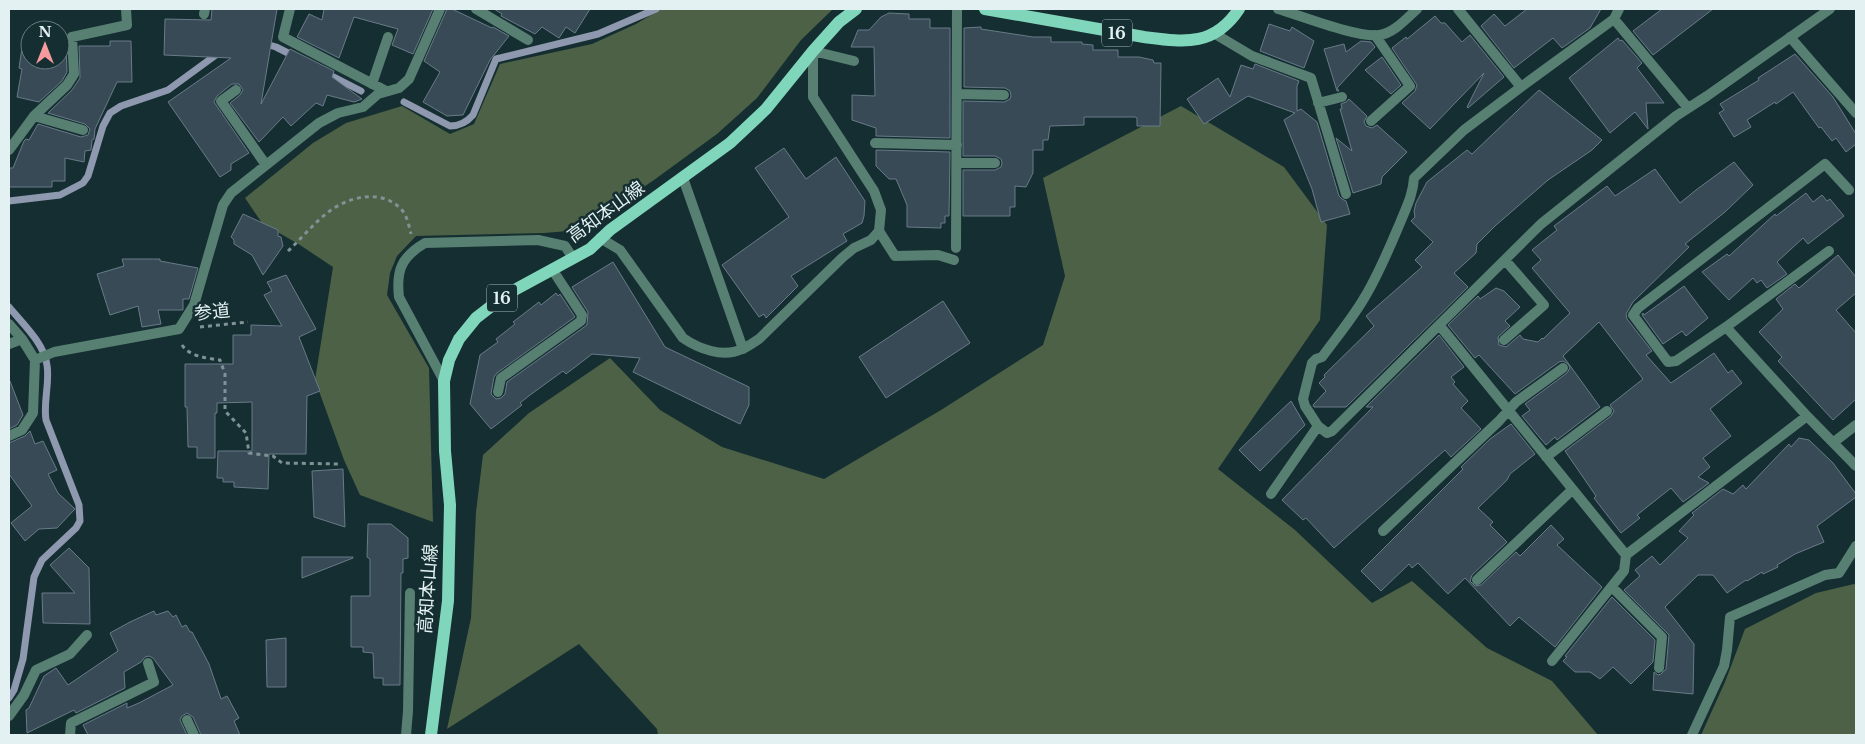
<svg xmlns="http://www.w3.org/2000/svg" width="1865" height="744" font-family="'Libre Baskerville','Noto Sans JP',serif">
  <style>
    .forest { fill: #4d6146 }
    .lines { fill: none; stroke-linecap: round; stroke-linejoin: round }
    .stream { stroke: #8e98ae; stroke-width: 7 }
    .building { fill: #394a57; stroke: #687b88 }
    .path { stroke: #7f9295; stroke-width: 3; stroke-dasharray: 4 4; stroke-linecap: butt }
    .lane { stroke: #577f72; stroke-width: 10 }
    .street { stroke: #577f72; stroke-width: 10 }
    .primary { stroke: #80d6bb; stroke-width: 12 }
    .labels { text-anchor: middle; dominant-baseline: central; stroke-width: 5; stroke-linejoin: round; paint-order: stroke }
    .shield { fill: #152e31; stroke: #a5b6b9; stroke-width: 1 }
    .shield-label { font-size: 16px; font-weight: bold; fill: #e3f1f3 }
    .street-label { font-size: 18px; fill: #e3f1f3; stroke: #152e31 }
  </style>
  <rect width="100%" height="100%" fill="#152e31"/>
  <!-- forest -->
  <path class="forest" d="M661,9H833L801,40L757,98L717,134L654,180L580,230L544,233L416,236L397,256L390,273L387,295L429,368L433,522L360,495L344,460L315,380L333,267L300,245L262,223L245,198L313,143L346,123L402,106L450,134L474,124L500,64L592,44L636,24Z
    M1181,106L1284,167L1327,225L1320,320L1218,469L1295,530L1372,603L1412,581L1487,648L1552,681L1598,735H658L657,729L579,644L447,729L471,618L476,512L483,455L529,413L610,358L660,410L722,447L824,479L941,410L1043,345L1065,276L1043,178Z
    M1854,584L1856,585V735H1701L1725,682L1745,629L1816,593Z"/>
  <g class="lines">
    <!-- stream -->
    <path class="stream" d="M263,43L276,47L294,56
      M324,72L361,91
      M404,102L450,126C459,126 467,122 473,115L496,59L598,34L656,9
      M9,201L60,195L83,183L88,176L103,126L110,113L121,106L168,90L220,52
      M9,307C23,324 44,343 47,365C50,383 43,402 46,420L79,505L80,521L76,528L42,560L34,577L23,659L14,690L9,698"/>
  </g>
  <!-- building -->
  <path class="building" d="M212,9H277L261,104L290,49L334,71L332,77L362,99L354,102L327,95L323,106L316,103L291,126L283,117L259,142L230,103L240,95L243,90L239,84H232L217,96L214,102L249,153L231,164V170L220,177L168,102L231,58L164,55L165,19L211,20Z
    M324,9H433L413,54L392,45L398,29L354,17L339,58L297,37L309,14L322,20Z
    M447,9H452L492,28L493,27L509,36L490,60L463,115L447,116L423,102L440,72L424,61Z
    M494,9H590L575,33L566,27L559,38L542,27L535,34L501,16L502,14Z
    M1527,9H1601L1590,28L1562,48L1553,38L1514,68L1481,26L1494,14L1505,26Z
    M1662,9H1713L1653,55L1633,31Z
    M889,13L909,14V19H930V28H950V138L876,136V128L852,120V95L875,96L874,47H851L858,30H869L881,17Z
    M1435,16L1441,23H1445L1462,42L1470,35L1504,77L1468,108L1467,107L1484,73L1430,129L1402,103L1415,91L1417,85L1392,48L1406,37L1407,39Z
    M38,23L59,25L58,30H30V60H60V46H66L67,72L62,81L39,102L17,97L22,69L19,68L22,48H27L29,30Z
    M1269,24L1290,31L1292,27L1314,41L1304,68L1260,51Z
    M981,27V29L1033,37H1051V42H1082V44L1093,45V50H1118V57H1139L1153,60L1154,63H1161L1160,126H1137V118L1135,117H1084V125L1050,126L1048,140H1043V150H1033V173L1026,187L1015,186V207H1010V216H963V170H995L1001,167L1002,163L1001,159L995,156H963V101L1004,102L1010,99L1011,96L1010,91L1005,88L964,87V28Z
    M1618,38L1620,41L1622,40L1642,63L1637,68L1664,103H1646L1648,129L1635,112L1610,133L1569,78Z
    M110,41H131L132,82H117L95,129L94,139L92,140L91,150L85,151L84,162L65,158V181H52V187H9V168H13L24,141L26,139L29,140L38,124L81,137L88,135L90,129L85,124L48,113L72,90L80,78L79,46H110Z
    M1361,41L1371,42L1375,47L1337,88L1339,91H1337L1324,49L1344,44L1346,52Z
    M1795,54L1833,97L1856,134V144L1846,152L1836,138L1832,141L1821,127L1819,128L1793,92L1776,104L1775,102L1747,120L1751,127L1734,137L1719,113L1724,110L1720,104L1759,80L1758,78Z
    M1382,57L1401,85L1391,94L1365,70Z
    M1255,64L1299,81L1297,86V111L1301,109L1317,122L1339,196L1342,199L1346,201L1350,214L1321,222L1312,189L1284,120L1295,113L1248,96L1204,124L1187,99L1218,78L1230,97L1241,65L1253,69Z
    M1539,90L1602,140L1592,150L1548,180L1495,226L1477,244L1476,253L1454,273L1468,287L1346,407H1314L1313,405L1326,391L1319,383L1325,377L1324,375L1374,326L1366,316L1422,267L1415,260L1433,242L1411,221L1415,217L1414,211L1416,203L1427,182L1467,150L1472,154Z
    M1349,99L1367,116L1364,122L1366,126L1372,128L1377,125L1407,152L1382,177L1381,184L1353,193L1336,138L1352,151L1340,109H1342L1341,104L1346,102Z
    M784,148L806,179L836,157L865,201L864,216L862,223L843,234L847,241L791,276L798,286L766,318L764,314L759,317L722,265L789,217L755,168Z
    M876,150L950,152L949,216H945V223H941V228L907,227V205L896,179H889L876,166Z
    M1734,162L1753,185L1725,212L1685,244L1689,247L1633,302L1626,314L1627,319L1652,351L1646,355L1671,383L1714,353L1728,373L1732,370L1742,383L1710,409L1731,436L1703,458L1710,467L1698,477L1709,483L1683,502L1671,488L1637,515L1640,518L1621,533L1594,498L1596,496L1565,451L1611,416L1614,411L1610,405L1643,379L1599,322L1563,356L1600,407L1557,440L1555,437L1546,445L1522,416L1530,410L1525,404L1567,373L1570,368L1568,364L1563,361L1559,362L1515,394L1479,355L1475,358L1448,325L1478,296L1480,299L1496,288L1504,291L1520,307L1505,321L1510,326L1498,337L1499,345L1506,347L1520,335L1523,339L1538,342L1542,338L1543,339L1570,313L1532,268L1541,260L1532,250L1557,230L1554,226L1607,186L1615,196L1655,169L1680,203L1696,190Z
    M1806,193L1813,202L1822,195L1827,201L1830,199L1844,216L1808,244L1803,238L1777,262L1787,274L1767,288L1761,280L1757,283L1753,278L1729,300L1702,272L1727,254L1729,256L1775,214L1776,216Z
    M243,214L278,230V236L281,237L283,246L263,275L252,255L234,244V240L231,237Z
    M1838,255L1856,277V293L1836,310L1856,333V399L1833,420L1778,361L1782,357L1759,332L1783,309L1776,299L1795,284L1799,288Z
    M122,259H160V261L198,268L189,299H183V310H158L161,324L142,327L138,306L110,315L97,274L124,266Z
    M613,262L665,347L749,387V405L740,424L633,372L640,358L592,354L566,374L563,371L530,395L520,403L522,405L491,429L470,404L480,355L498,342L496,339L515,324L513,322L539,302L541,305L556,293L558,296L560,294L575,317L497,373L494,377L491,394L496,399L501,398L505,394L507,382L587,325L588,312L572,287Z
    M286,275L316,329L299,337L320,391L307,396L306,454H269L268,489L234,487V482H223V478H217L218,451H252V402L217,403V413H215V458H197V447H188L187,407H185V364H233V335H251V325L282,326L264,295L272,291L267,282Z
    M1684,286L1708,318L1686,336L1682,331L1663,344L1642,315L1643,313L1644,315Z
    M943,301L970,343L886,398L859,357Z
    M1439,335L1464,367L1451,377L1455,382L1453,384L1468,401L1461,408L1481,429L1451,457L1445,450L1334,548L1306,518L1303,520L1282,500L1373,407H1366Z
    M9,381H10L23,415L17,425L9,429Z
    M1291,401L1305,425L1260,471L1239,450Z
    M1511,424L1535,454L1510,474L1507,480L1478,508L1493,522L1490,525L1507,542L1472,575L1470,581L1475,586L1481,585L1516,552L1520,556L1551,525L1564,539L1557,545L1602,587L1555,647L1519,617L1510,626L1465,578L1448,594L1418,563L1412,568L1409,564L1381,591L1361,571L1463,469L1461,467L1490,439Z
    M30,431L35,444L43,441L57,470L48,474L58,493L75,509L57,528L39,529L25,541L11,523L32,506L9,474V443L25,436Z
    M1799,438L1809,440L1833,463L1856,494V497L1817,526L1824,542L1795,554L1777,565L1778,567L1763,574L1762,572L1747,581L1746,580L1727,593L1713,575H1698L1665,607L1694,644L1693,694L1653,690L1654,672L1658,675L1661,674L1666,669L1669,635L1624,590L1640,576L1635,570L1652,556L1660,565L1688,538L1679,531L1694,515L1692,513L1723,489L1733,494L1743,485L1746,489L1789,444L1791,447Z
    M343,469L345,527L314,517L312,471Z
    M368,524H391L408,538V558L403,559V573H401L400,685H383V678H374L373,653L363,652V647H351V596H370V559L367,557Z
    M69,548L89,568L90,624L43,623L42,593H75L50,565Z
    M302,557H353V558L302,578Z
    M1612,597L1655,640L1653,662L1631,684L1613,667L1600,679L1590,672H1575L1563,661L1567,657L1565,656Z
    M154,611L156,615L168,611L173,617L176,615L182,627L186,625L190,632H192L209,664L221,699L227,696L239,718L234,721L240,735H201L193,717L187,713L182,716L180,720L187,735H88L83,725L127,703V708L139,703L173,685L153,658L149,656L145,657L141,662L124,672L125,688L76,713L74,710L27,733L26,710L29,708L44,676L56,668L68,685L118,651L110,633L130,622Z
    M286,638V687H267L266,640Z"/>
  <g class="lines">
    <!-- path -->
    <path class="path" d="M288,251C301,239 313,224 327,213C347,197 381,188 401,209C407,215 409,226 411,234
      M200,327L248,322
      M182,345C190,357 207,358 220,360L225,374V411L246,433L249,453L273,456L282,463L341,464"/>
    <!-- lane -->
    <path class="lane" d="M879,231L895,256L938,255L954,260
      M498,392L501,378L581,321L582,315L552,269"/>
    <!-- street -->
    <path class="street" d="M290,9L283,37L386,91
      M476,9L528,40
      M1278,9C1302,16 1357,38 1379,35C1393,34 1407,18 1417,9
      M1458,9L1521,87L1464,130L1414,178C1413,195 1406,208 1400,223C1389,249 1378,276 1363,300C1351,320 1336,338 1322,357L1316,359L1312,363L1303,399L1305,406L1318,426L1327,433L1332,431L1541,224L1676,116L1707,96L1830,9
      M204,14L205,9
      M1614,19L1619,9
      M1215,34L1252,56L1311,78L1346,194
      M1790,37L1856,113
      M372,84L388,37
      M1521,87L1614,19L1688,108
      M236,90L221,101L266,165
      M957,94L1004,95
      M1318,103L1342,97
      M34,116L83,130
      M1371,121L1410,86L1375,35
      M875,143L957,145
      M9,150L34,116L67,85L74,74L72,37L127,25L126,9
      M957,163H995
      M683,178L743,349
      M1849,190L1825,164L1638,308L1633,315L1668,362L1676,361L1726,327L1807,416L1856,466
      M600,238L620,250L683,338C699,349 723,358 742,349C748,347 754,342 759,339L843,257L854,248L871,240L879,231L881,210L874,191L813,97V51L854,61
      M956,248L957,9
      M9,324L22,339L35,360L33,413L22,430L9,436
      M1440,326L1626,555L1807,416
      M1726,327L1829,251
      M1504,340L1544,305L1505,260
      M9,344L22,339
      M35,360L54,352L179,329L194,305L223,205L231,193L319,123L338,113L363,107L378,94L399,88L409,79L440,9
      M444,381L399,297C396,271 401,257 425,243L538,240L565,246L573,258
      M1834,442L1856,425
      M1546,457L1607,411
      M1271,494L1318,426
      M1383,531L1499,421L1516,402L1563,368
      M1477,580L1572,490
      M1612,587L1662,637L1659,668
      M1552,661L1624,571L1626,555
      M9,716L24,695L36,670L70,654L87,635
      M187,720L194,735
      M70,735L71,723L154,682L148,663
      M406,735L408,711L410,593
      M1692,735L1724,666L1727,650L1730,617L1825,575L1839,573L1856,546"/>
    <!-- primary -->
    <path class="primary" d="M985,9L1144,37C1184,42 1214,47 1239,9
      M431,735L448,601L450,505L445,451L444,381L449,360L459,339L476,318L507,294L590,249L610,230L730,143L766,109L813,51L839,22L856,9"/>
  </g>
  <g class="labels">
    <!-- shield labels -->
    <g class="shield">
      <rect x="1102" y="19.5" width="30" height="27" rx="4"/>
      <rect x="487" y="284.5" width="30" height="27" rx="4"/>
    </g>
    <g class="shield-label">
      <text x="1117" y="33">16</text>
      <text x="502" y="298">16</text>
    </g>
    <!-- street labels -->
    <g class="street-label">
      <text transform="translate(606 212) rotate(-36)">高知本山線</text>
      <text transform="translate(212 312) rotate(-6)">参道</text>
      <text transform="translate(428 589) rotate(-86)">高知本山線</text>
    </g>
  </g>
  <!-- border -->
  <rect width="1865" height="744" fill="none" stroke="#e3f1f3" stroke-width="20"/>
  <!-- north arrow -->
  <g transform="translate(45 45)"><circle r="24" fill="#152e31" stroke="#677c7f"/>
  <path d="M0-4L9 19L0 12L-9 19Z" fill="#f59b9e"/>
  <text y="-8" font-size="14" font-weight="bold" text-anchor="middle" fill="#e3f1f3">N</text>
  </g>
</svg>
